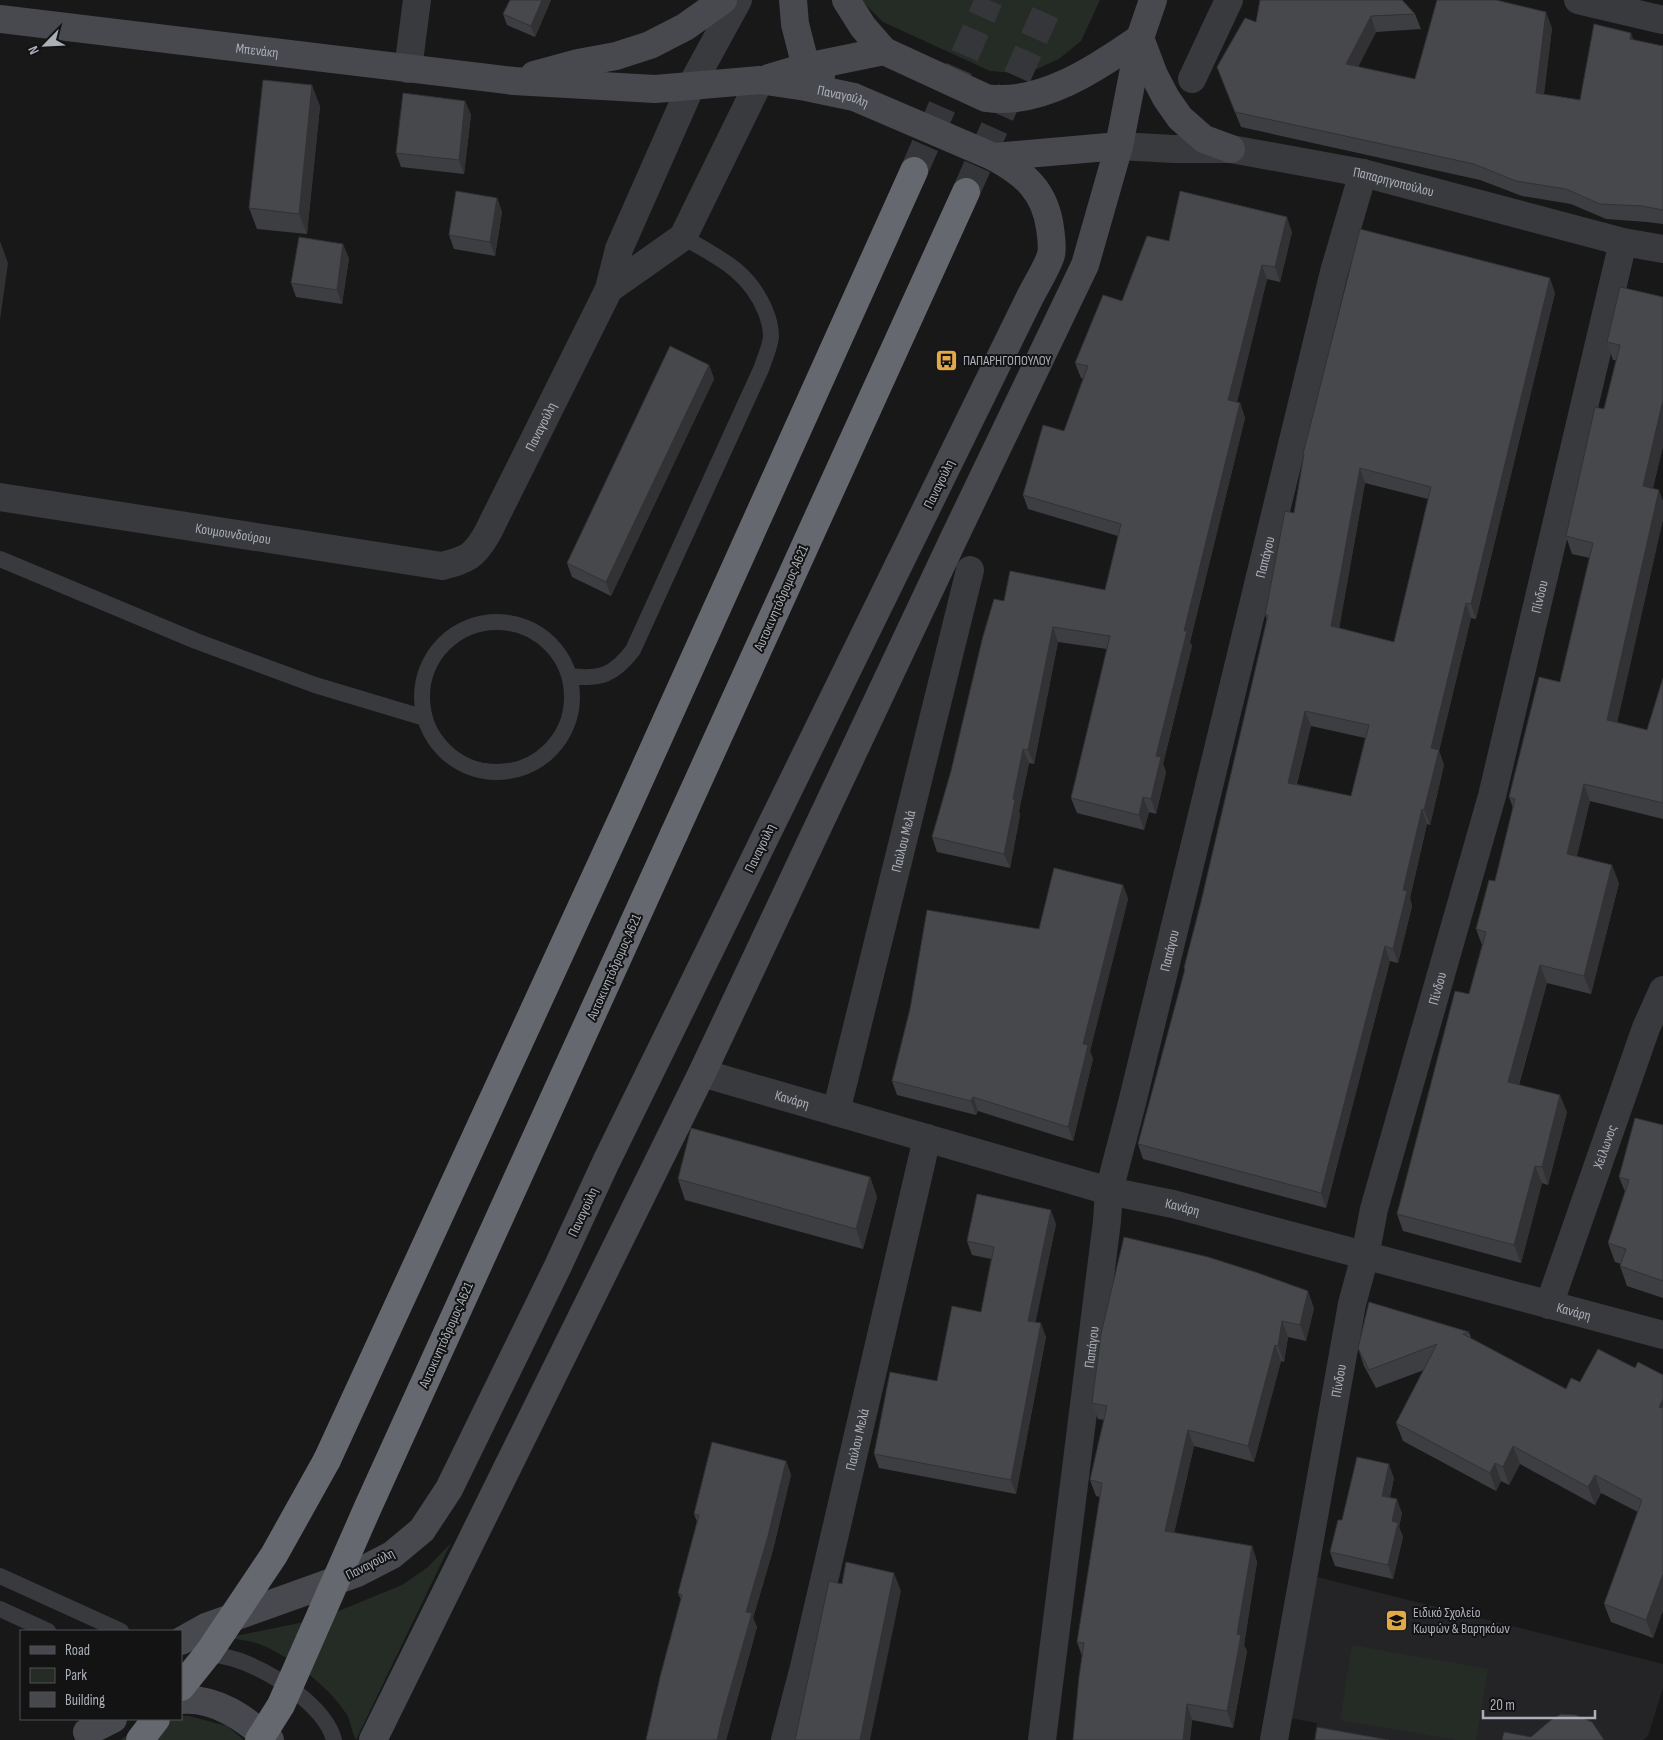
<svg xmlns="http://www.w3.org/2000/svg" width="1663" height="1740" font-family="'Sofia Sans Condensed',sans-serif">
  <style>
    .built { fill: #242426 }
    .green { fill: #242c25 }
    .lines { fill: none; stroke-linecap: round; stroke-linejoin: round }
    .highway-tunnel { stroke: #353639; stroke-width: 28; stroke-dasharray: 28 14; stroke-linecap: butt }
    .lane { stroke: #393a3e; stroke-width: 16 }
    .street { stroke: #393a3e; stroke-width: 28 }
    .secondary { stroke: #47494e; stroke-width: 28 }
    .highway { stroke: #65686f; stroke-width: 28 }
    .highway-bridge { stroke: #65686f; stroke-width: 28 }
    .wall { fill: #3d3e41; fill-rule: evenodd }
    .shaded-wall { fill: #323235 }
    .building { fill: #47484c; stroke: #323235; fill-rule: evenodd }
    .labels { text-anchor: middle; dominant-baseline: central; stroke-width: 4; stroke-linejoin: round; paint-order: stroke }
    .street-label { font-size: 14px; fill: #abafb8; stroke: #131314 }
    .poi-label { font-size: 14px; fill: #abafb8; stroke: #131314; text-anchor: start }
  </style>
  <rect width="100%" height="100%" fill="#181819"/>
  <!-- built -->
  <path class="built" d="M1313,1576L1663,1664V1688L1648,1736L1643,1740H1314L1317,1723L1289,1718Z"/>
  <!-- green -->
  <path class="green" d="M861,0H1100L1081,41L1059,59L1037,69L1014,73L990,71L883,22Z
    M451,1543L356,1740C352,1733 351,1723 347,1715C330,1687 284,1651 253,1642C245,1640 235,1639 226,1638L309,1621L341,1610L402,1585L428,1567Z
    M1352,1645L1488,1669L1476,1740H1456L1340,1720Z
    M181,1716H189L227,1726L244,1740H120L150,1719H181Z"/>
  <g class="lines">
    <!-- highway-tunnel -->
    <path class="highway-tunnel" d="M914,171L989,0
      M966,192L1051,0"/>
    <!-- lane -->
    <path class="lane" d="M0,559L196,641L315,685L425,718
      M422 697a75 75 0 1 1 150 0a75 75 0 1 1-150 0Z
      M570,676C600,680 614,675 633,650L762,367C765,357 770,347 771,337C771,329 768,317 765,310C749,271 718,257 683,237
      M0,1576L121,1631
      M0,1609L48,1631
      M202,1652C216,1655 231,1657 243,1662C274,1674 325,1706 334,1740"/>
    <!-- street -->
    <g class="street">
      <path d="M1578,0L1663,20"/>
      <path d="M408,69L417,0"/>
      <path d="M1192,79L1229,0"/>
      <path id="s1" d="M1119,146L1173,149H1231L1363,173L1623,242L1663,249"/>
      <path d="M609,289L683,237L760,80"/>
      <path id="s2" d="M0,497L442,566C467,559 473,558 487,534L609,289L619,249L691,86L738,0"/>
      <path id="s3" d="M702,1073L1109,1191L1173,1204L1663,1335"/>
      <path id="s4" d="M836,1112L970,570"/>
      <path id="s5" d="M1549,1305L1646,1028L1663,990"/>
      <path id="s6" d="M785,1740L804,1667L927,1138"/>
      <path id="s7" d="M1042,1740L1107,1221L1109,1191L1132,1103L1334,272L1363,173"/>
      <path id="s8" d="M1274,1740L1352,1304L1365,1256L1374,1209L1492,796L1623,242"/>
    </g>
    <!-- secondary -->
    <g class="secondary">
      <path d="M793,0L795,24L806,67L821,76"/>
      <path d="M846,0L863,27L884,51L986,98C1041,106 1097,68 1140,38"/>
      <path id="s9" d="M0,19L514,81L655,89L760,80L806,87L854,97L994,157C1025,174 1045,191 1050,228C1051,236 1053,246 1051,255C1047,268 1036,285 1030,297L606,1162L557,1268L449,1489L422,1530L392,1555L357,1573L206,1627L181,1641"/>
      <path d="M1140,38L1154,75L1166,98L1180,118L1204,139L1231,149"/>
      <path d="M534,75L578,63L616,56L650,45L685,27L723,0"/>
      <path d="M769,78L806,67L884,51"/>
      <path d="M994,157L1119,146"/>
      <path d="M181,1700C216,1697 245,1719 270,1740"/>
      <path d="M87,1732L113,1719"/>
      <path d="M373,1740L702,1073L954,538L1085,265L1119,146L1140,38L1153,0"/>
    </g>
    <!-- highway -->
    <path class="highway" d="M674,834L966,192
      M327,1460L626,810L914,171
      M140,1740L156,1719"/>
    <!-- highway-bridge -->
    <path class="highway-bridge" d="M181,1687L209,1652L274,1555L327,1460
      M259,1740L281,1705L368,1507L674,834"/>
  </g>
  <!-- wall -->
  <path class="wall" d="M510,0H551L535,37L507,25L503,14Z
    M1415,14L1421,29L1376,32L1358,67L1415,79L1552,28L1544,94L1580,100L1633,40L1663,46V224L1647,222L1606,219L1571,204L1522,196L1480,180L1241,127L1217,67L1256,22Z
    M465,101L471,115L464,174L401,167L396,153Z
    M320,106L307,234L257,229L249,208Z
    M497,198L502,212L495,256L454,249L449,235Z
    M1292,232L1280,282L1267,279L1237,402L1240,403L1245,418L1190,642L1192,646L1163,764L1166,772L1156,814L1149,812L1144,830L1077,813L1071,798L1107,649L1058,642L1034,764L1029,763L1019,811L1020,815L1010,868L937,852L932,837L1004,601L1105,590L1118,536L1028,509L1023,495L1064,431L1083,379L1081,378L1075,363L1122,301L1169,241Z
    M349,258L342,304L296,297L291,283Z
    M1555,293L1476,619L1471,618L1439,751L1444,765L1430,825L1427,824L1410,898L1412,906L1398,963L1390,961L1326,1208L1143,1159L1138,1144L1185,971L1184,968L1201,902L1267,620L1265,615L1294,513L1304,457L1303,454ZM1365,483L1428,499L1394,642L1339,628ZM1311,726L1365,738L1351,796L1297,784Z
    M1663,297V446L1653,488L1663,501V519L1617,722L1647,730L1663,678V819L1590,801L1577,856L1619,883L1591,994L1547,983L1519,1085L1567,1112L1548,1185L1542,1183L1521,1263L1403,1231L1397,1214L1469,994L1482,945L1476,929L1495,881L1513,808L1509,797L1560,682L1590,558L1572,554L1566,536L1604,409L1616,360H1613L1607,342Z
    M709,365L714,379L611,596L572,577L567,563Z
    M1123,885L1128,899L1090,1051L1093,1059L1073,1141L978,1111L976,1115L897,1095L892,1081L1039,929Z
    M1663,1125V1298L1627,1286L1620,1266L1621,1264L1615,1262L1608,1243L1625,1192L1619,1177Z
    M870,1177L877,1197L863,1249L685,1200L678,1179Z
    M1056,1224L1035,1322L1046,1337L1016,1494L879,1468L874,1454L937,1381L981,1312L991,1259L972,1255L967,1241Z
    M1314,1308L1306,1341L1288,1337L1284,1362L1281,1361L1254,1462L1194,1446L1174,1533L1252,1546L1257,1562L1244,1645L1247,1651L1233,1728L1192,1720L1190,1740H1073L1082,1656L1077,1642L1100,1497L1096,1496L1090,1480L1104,1420L1098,1419L1092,1403L1101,1334Z
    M1469,1332L1471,1338L1566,1389L1580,1382L1635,1368L1663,1375V1610L1653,1638L1611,1622L1604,1604L1638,1512L1601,1493L1595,1505L1520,1464L1509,1485L1501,1481L1496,1491L1403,1441L1396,1423L1424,1370L1376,1388L1364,1366L1358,1348Z
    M786,1461L791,1475L773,1550L753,1618L757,1627L726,1740H646L681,1600L678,1593L697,1522L694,1514Z
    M1394,1478L1390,1497L1402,1513L1399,1527L1403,1537L1393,1579L1335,1566L1330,1552Z"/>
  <!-- shaded-wall -->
  <path class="shaded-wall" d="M542,0H551L535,37L531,26Z
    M1546,12L1552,28L1542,108L1536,93Z
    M1371,16L1376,32L1351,80L1346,64Z
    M1631,33L1637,49L1630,39Z
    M312,85L320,106L307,234L299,214Z
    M465,101L471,115L464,174L459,160Z
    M497,198L502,212L495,256L490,242Z
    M1287,217L1292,232L1280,282L1275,267Z
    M0,241L8,263L0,320Z
    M343,244L349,258L342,304L337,290Z
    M1262,265L1267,279L1234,415L1228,400Z
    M1550,278L1555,293L1476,619L1471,604Z
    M709,365L714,379L611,596L606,582Z
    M1663,400V446L1649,504L1643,486Z
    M1240,403L1245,418L1190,642L1192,646L1163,764L1166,772L1156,814L1151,799L1156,756L1184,631Z
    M1360,468L1365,483L1337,641L1331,626Z
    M1659,490L1663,501V519L1614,737L1607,720Z
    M1466,603L1471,618L1439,751L1444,765L1430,825L1424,810L1431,748Z
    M1053,627L1058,642L1034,764L1028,750Z
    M1305,711L1311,726L1293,797L1288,783Z
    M1023,749L1029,763L1019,811L1020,815L1010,868L1004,854L1013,799Z
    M1584,784L1590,801L1573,871L1567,854Z
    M1143,797L1149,812L1144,830L1139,815Z
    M1422,809L1427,824L1410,898L1412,906L1398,963L1393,949L1403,890Z
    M1612,865L1619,883L1591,994L1584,976Z
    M1123,885L1128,899L1090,1051L1093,1059L1073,1141L1068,1127L1083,1044Z
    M1385,946L1390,961L1326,1208L1321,1193Z
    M1540,965L1547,983L1514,1100L1508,1082Z
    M1560,1095L1567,1112L1548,1185L1542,1167Z
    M973,1097L978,1111L976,1115L971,1101Z
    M1535,1166L1542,1183L1521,1263L1514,1245Z
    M870,1177L877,1197L863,1249L856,1229Z
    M1051,1210L1056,1224L1033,1335L1028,1321Z
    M1308,1291L1314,1308L1306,1341L1300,1325Z
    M1282,1321L1288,1337L1284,1362L1278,1346Z
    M1041,1323L1046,1337L1016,1494L1011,1480Z
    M1275,1345L1281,1361L1254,1462L1248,1446Z
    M1663,1399V1418L1659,1407Z
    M1188,1430L1194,1446L1171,1547L1165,1531Z
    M1513,1446L1520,1464L1509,1485L1503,1467Z
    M786,1461L791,1475L773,1550L753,1618L757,1627L726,1740H717L746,1612Z
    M1495,1463L1501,1481L1496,1491L1490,1473Z
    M1389,1464L1394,1478L1387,1509L1382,1496Z
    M1595,1475L1601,1493L1595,1505L1588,1487Z
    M1397,1499L1402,1513L1399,1527L1403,1537L1393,1579L1388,1565L1392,1521Z
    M1252,1546L1257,1562L1244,1645L1247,1651L1233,1728L1227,1711L1237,1634Z
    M894,1573L901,1591L870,1740H860Z
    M1663,1574V1610L1653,1638L1646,1620Z
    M1187,1704L1192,1720L1190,1740H1183Z"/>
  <!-- building -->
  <path class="building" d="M510,0H542L531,26L503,14Z
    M1260,0H1402L1415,14L1371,16L1346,64L1415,79L1437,0H1496L1546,12L1536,93L1580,100L1594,24L1631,33L1630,39L1663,46V210L1642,206L1600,204L1566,189L1516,181L1474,164L1235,112L1217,67L1245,18L1256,22Z
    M263,80L312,85L299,214L249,208Z
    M403,93L465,101L459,160L396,153Z
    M456,191L497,198L490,242L449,235Z
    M1180,191L1287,217L1275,267L1262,265L1228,400L1240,403L1184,631H1187L1156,756L1161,757L1151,799L1143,797L1139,815L1071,798L1110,636L1053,627L1028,750L1023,749L1013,799L1015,800L1004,854L932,837L951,771L982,640L994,599L1004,601L1010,571L1105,590L1121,524L1023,495L1043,425L1064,431L1088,366L1075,363L1103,295L1122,301L1147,236L1169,241Z
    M1360,229L1550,278L1471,604L1466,603L1431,748L1439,750L1424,810L1422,809L1403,890L1407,891L1393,949L1385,946L1321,1193L1138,1144L1185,969L1184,968L1201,902L1268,615H1265L1285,511L1294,513L1304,454H1303ZM1360,468L1431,487L1394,642L1331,626ZM1305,711L1369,725L1351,796L1288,783Z
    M299,237L343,244L337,290L291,283Z
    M1620,287L1663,297V400L1643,486L1659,490L1607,720L1647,730L1663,678V803L1584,784L1567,854L1612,865L1584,976L1540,965L1508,1082L1560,1095L1542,1167L1535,1166L1514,1245L1397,1214L1455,991L1469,994L1486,932L1476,929L1489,880L1495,881L1515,799L1509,797L1539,677L1560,682L1593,543L1566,536L1595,407L1604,409L1620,345L1607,342Z
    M670,346L709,365L606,582L567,563Z
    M1054,868L1123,885L1083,1044L1088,1045L1068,1127L973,1097L971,1101L892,1081L910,1009L927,910L1039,929Z
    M1635,1118L1663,1125V1281L1620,1266L1626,1249L1608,1243L1629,1180L1619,1177Z
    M691,1128L870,1177L856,1229L678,1179Z
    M977,1194L1051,1210L1028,1321L1041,1323L1011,1480L874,1454L890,1372L937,1381L952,1306L981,1312L994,1247L967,1241Z
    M1124,1237L1208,1257L1258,1273L1308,1291L1300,1325L1282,1321L1278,1346L1275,1345L1248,1446L1188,1430L1165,1531L1252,1546L1237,1634L1241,1635L1227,1711L1187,1704L1183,1740H1073L1079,1677L1084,1643L1077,1642L1102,1483L1090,1480L1107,1406L1092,1403L1101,1334Z
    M1369,1302L1469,1332L1463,1334L1566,1389L1571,1378L1580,1382L1598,1349L1635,1368L1638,1362L1663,1375V1399L1659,1407L1663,1408V1574L1646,1620L1604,1604L1642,1500L1595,1475L1588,1487L1513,1446L1503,1467L1495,1463L1490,1473L1396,1423L1437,1344L1369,1370L1358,1348Z
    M712,1442L786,1461L768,1536L746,1612L752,1613L722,1718L717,1740H646L660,1677L682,1595L678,1593L699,1515L694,1514Z
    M1357,1457L1389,1464L1382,1496L1397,1499L1392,1521L1398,1523L1388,1565L1330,1552L1338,1520H1342Z
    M846,1562L894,1573L860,1740H795L829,1581L842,1584Z
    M1561,1714L1576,1715L1592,1722L1604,1740H1502L1504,1732L1531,1737L1551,1720Z
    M1317,1727L1389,1740H1315Z"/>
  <!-- icons -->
  <defs>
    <symbol id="bus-square" viewBox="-11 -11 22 22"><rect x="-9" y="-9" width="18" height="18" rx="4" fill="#e2a947" stroke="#131314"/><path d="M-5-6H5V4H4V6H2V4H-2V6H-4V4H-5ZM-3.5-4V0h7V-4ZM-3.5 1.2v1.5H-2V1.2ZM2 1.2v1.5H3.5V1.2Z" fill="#111"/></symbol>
    <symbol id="school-square" viewBox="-11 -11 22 22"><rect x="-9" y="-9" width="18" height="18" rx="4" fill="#e2a947" stroke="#131314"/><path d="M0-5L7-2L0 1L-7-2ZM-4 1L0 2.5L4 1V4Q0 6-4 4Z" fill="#111"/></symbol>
  </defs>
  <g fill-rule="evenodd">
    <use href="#bus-square" x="934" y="348" width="25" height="25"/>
    <use href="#school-square" x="1384" y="1608" width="25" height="25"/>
  </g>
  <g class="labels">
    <!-- street labels -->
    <g class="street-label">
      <text stroke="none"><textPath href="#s9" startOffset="259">Μπενάκη</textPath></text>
      <text stroke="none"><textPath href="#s9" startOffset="849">Παναγούλη</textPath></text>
      <text stroke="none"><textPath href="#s1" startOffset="278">Παπαρηγοπούλου</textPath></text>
      <text stroke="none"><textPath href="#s2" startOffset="625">Παναγούλη</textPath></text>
      <text transform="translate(939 484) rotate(-64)">Παναγούλη</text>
      <text stroke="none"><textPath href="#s2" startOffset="236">Κουμουνδούρου</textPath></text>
      <text stroke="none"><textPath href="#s7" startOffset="1206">Παπάγου</textPath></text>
      <text stroke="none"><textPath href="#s8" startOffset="1175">Πίνδου</textPath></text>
      <text transform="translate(781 598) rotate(-66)">Αυτοκινητόδρομος Α621</text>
      <text stroke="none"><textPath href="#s4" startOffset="279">Παύλου Μελά</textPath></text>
      <text transform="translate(760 848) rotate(-64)">Παναγούλη</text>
      <text stroke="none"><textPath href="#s7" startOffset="801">Παπάγου</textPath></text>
      <text transform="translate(614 967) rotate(-66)">Αυτοκινητόδρομος Α621</text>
      <text stroke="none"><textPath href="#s8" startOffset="770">Πίνδου</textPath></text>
      <text stroke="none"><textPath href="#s3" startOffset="94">Κανάρη</textPath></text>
      <text stroke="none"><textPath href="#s5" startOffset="168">Χείλωνος</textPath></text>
      <text stroke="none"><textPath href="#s3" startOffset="499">Κανάρη</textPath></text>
      <text transform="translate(583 1212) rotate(-65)">Παναγούλη</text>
      <text stroke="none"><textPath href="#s3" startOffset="904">Κανάρη</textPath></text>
      <text transform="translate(446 1335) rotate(-66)">Αυτοκινητόδρομος Α621</text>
      <text stroke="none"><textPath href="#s7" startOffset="396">Παπάγου</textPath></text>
      <text stroke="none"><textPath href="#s8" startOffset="365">Πίνδου</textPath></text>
      <text stroke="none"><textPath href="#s6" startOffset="309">Παύλου Μελά</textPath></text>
      <text transform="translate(370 1564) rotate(-27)">Παναγούλη</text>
    </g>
    <!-- poi labels -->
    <g class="poi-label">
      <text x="963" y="360">ΠΑΠΑΡΗΓΟΠΟΥΛΟΥ</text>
      <text x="1413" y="1612">Ειδικό Σχολείο<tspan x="1413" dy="16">Κωφών &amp; Βαρηκόων</tspan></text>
    </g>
  </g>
  <!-- legend -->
  <rect x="20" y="1630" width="162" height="90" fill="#131314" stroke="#505156"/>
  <rect x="30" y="1646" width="25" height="8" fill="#47494e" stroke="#505156"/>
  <text x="65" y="1655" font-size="15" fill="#abafb8">Road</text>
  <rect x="30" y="1668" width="25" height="15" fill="#242c25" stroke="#505156"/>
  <text x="65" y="1680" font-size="15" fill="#abafb8">Park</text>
  <rect x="30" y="1692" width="25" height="15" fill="#47484c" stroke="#505156"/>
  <text x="65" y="1705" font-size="15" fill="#abafb8">Building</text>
  <!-- north arrow -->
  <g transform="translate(45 45) rotate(246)" stroke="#131314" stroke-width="4" paint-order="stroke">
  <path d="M0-4L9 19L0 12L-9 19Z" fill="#abafb8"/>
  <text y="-8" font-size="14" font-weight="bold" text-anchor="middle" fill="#abafb8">N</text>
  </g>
  <!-- scale -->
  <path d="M1483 1710v8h112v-8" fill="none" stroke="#abafb8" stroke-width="2.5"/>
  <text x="1490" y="1710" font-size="15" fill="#abafb8" stroke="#131314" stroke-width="4" paint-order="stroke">20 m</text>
</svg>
